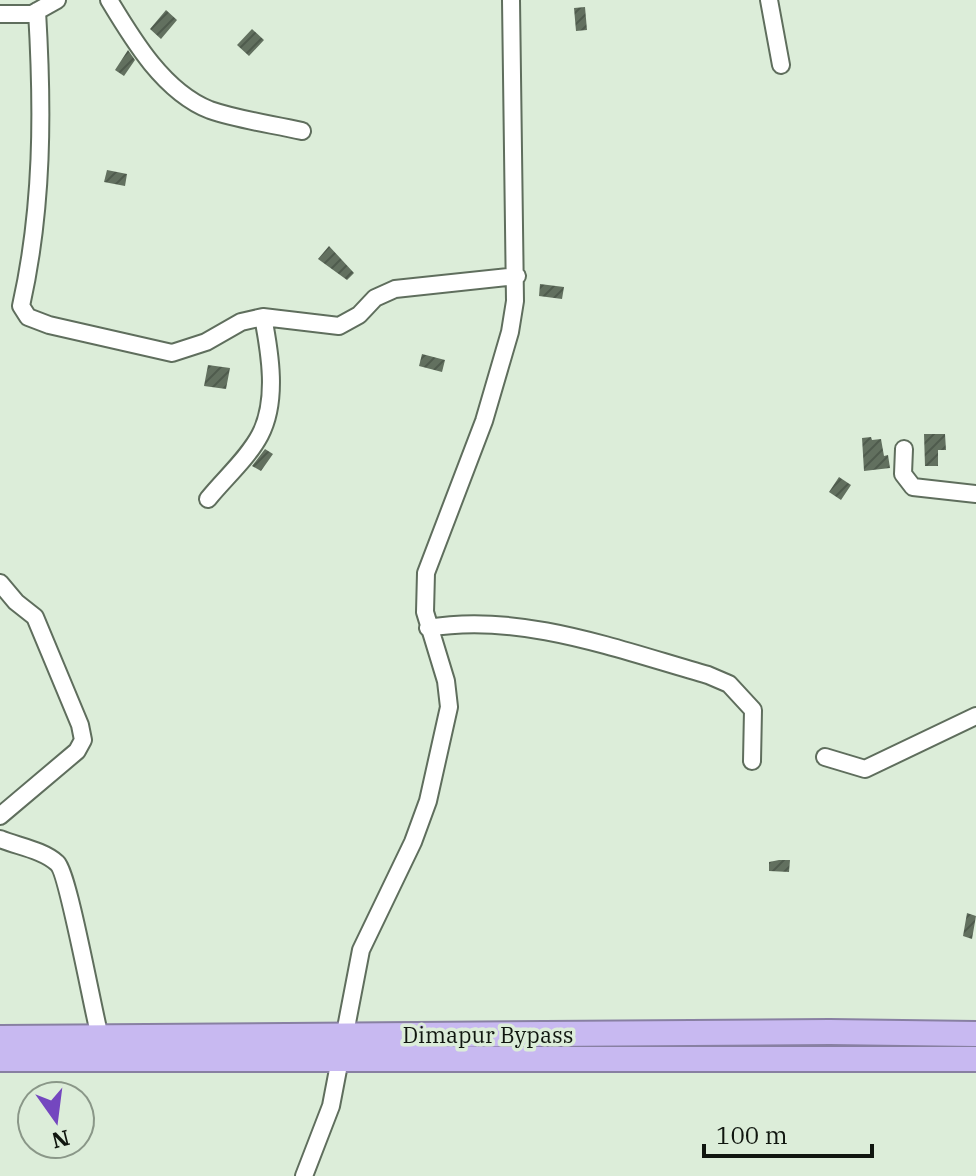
<svg xmlns="http://www.w3.org/2000/svg" width="976" height="1176" font-family="'IBM Plex Serif',serif">
  <style>
    .building { fill: url(#building-hatch) }
    .lines { fill: none; stroke-linecap: round; stroke-linejoin: round }
    .minor-casing { stroke: #5f6e5d; stroke-width: 20 }
    .highway-casing { stroke: #8880a2; stroke-width: 28 }
    .minor { stroke: #fff; stroke-width: 16 }
    .highway { stroke: #c8b9f1; stroke-width: 24 }
    .labels { text-anchor: middle; dominant-baseline: central; stroke-width: 7; stroke-linejoin: round; paint-order: stroke }
    .street-label { font-size: 22px; fill: #10160f; stroke: #dcedd9 }
  </style>
  <defs>
    <pattern id="building-hatch" width="6" height="6" patternUnits="userSpaceOnUse" patternTransform="scale(2)"><rect width="6" height="6" fill="#62705f"/><path d="M-1 1l2-2M0 6l6-6M5 7l2-2" fill="none" stroke="#4f5b4d"/></pattern>
  </defs>
  <rect width="100%" height="100%" fill="#dcedd9"/>
  <!-- building -->
  <path class="building" d="M585,7L587,30L576,31L574,8Z
    M166,10L177,20L161,39L150,29Z
    M252,29L264,40L249,56L237,45Z
    M128,50L135,60L124,76L115,70Z
    M107,170L127,174L125,186L104,182Z
    M329,246L354,273L347,280L318,259Z
    M540,284L564,287L562,299L539,296Z
    M422,354L445,360L442,372L419,366Z
    M208,365L230,368L226,389L204,386Z
    M924,434H945L946,450H938V466H925Z
    M871,437L872,440L881,439L884,456L888,455L890,468L864,471L862,438Z
    M265,449L273,454L261,471L252,466Z
    M839,477L851,485L841,500L829,492Z
    M779,860H790L789,872L769,871V862Z
    M967,913L976,916L972,939L963,936Z"/>
  <g class="lines">
    <defs>
      <path id="minor" d="M109,0C133,40 164,92 210,110C239,120 271,124 302,131
        M769,0L781,65
        M37,11C43,111 43,208 21,306L28,317L49,325L172,353L206,342L241,322L263,317L339,326L359,315L375,298L395,289L517,276
        M0,14H32L57,0
        M904,449L903,474L913,487L976,494
        M208,499C224,479 248,458 260,435C278,401 270,353 263,317
        M0,583L16,602L35,617L80,725L83,740L77,751L0,816
        M428,628C521,612 619,650 708,675L729,684L753,710L752,761
        M825,757L865,769L976,716
        M0,839C17,846 43,850 57,863C68,872 93,1011 100,1037
        M304,1176L331,1106L361,950L413,842L428,801L449,707L446,681L425,612L426,573L484,421L510,332L515,301L511,0"/>
      <path id="highway" d="M0,1038L830,1032L976,1034
        M0,1059H976"/>
    </defs>
    <!-- minor casing -->
    <use href="#minor" class="minor-casing"/>
    <!-- highway casing -->
    <use href="#highway" class="highway-casing"/>
    <!-- minor -->
    <use href="#minor" class="minor"/>
    <!-- highway -->
    <use href="#highway" class="highway"/>
  </g>
  <g class="labels">
    <!-- street labels -->
    <g class="street-label">
      <text x="488" y="1034">Dimapur Bypass</text>
    </g>
  </g>
  <!-- north arrow -->
  <g transform="translate(56 1120) rotate(166)"><circle r="38" fill="#dcedd9" stroke="#8a9788" stroke-width="2"/>
  <path d="M0-6L14 30L0 20L-14 30Z" fill="#7447bf"/>
  <text y="-12" font-size="22" font-weight="bold" text-anchor="middle" fill="#10160f">N</text>
  </g>
  <!-- scale -->
  <path d="M704 1144v12h168v-12" fill="none" stroke="#10160f" stroke-width="4"/>
  <text x="716" y="1144" font-size="24" fill="#10160f" stroke="#dcedd9" stroke-width="6" paint-order="stroke">100 m</text>
</svg>
